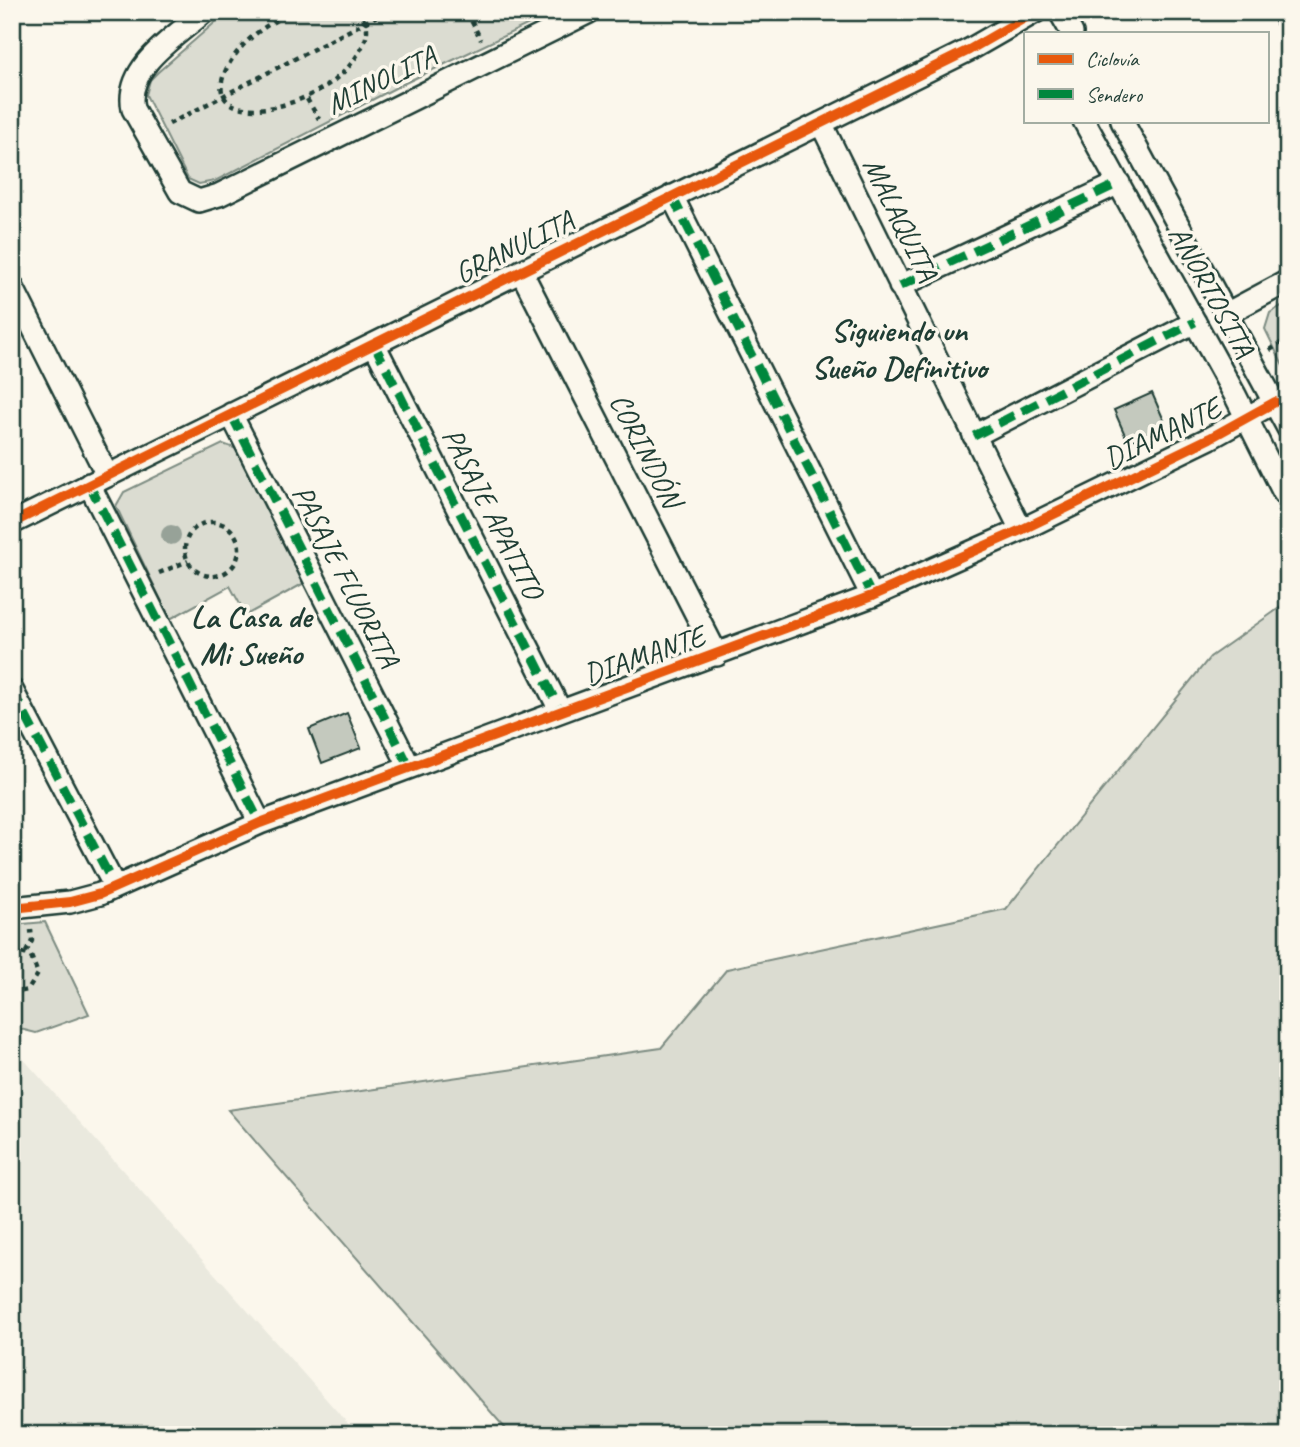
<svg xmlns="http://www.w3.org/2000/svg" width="1300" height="1447" font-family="Caveat,sans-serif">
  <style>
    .built { fill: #eae9de }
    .green { fill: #dbdcd1; stroke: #7d8c82; stroke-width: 2 }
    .building { fill: #c4c9be; stroke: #1f3d34; stroke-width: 2 }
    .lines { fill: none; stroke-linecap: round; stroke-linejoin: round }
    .street-casing { stroke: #1f3d34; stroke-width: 26 }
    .path { stroke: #1f3d34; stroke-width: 4.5; stroke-dasharray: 5 5; stroke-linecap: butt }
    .street { stroke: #fbf7ec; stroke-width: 21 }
    .quiet { stroke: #00873e; stroke-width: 9; stroke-dasharray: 18 9; stroke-linecap: butt }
    .cycleway-casing { stroke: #fbf7ec; stroke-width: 15 }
    .cycleway { stroke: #e8590c; stroke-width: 10 }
    .tree { fill: #97a298 }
    .labels { text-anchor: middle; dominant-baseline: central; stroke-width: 7; stroke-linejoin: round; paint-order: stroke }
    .street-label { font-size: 30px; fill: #1f3d34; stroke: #fbf7ec }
    .neighbourhood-label { font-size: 32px; font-weight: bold; fill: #1f3d34; stroke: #fbf7ec }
  </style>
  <rect width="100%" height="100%" fill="#fbf7ec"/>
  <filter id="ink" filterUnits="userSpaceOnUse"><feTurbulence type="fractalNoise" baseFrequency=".0143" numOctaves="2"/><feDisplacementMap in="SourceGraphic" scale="14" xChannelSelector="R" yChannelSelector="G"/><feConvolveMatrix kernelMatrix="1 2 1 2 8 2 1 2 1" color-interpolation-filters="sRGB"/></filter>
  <g filter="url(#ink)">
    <!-- built -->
    <path class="built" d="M12,1046L358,1435H12Z"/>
    <!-- green -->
    <path class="green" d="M227,12H554L399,86L215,181L199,184L188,179L146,95L150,80L158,72Z
      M1288,302V376L1265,329L1270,313Z
      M223,444L237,449L308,581L246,615L230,586L170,619L116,506L124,492Z
      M1288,602V1435H511L228,1110L661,1048L727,969L1006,909L1210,657Z
      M45,922L89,1014L36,1033L12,1027V925Z"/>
    <!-- building -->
    <path class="building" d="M1152,393L1166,425L1128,442L1114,410Z
      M347,713L361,748L322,763L309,729Z"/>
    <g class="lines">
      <defs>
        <path id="street" d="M204,12C175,37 124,67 133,109L180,192L199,201L219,195L589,12
          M1060,12L1072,33
          M1284,12L1288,21
          M1084,121L1235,395L1284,493
          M1122,121L1288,428
          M821,123L1021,530
          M672,196L872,596
          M521,271L717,655
          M12,286L107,475
          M900,286L1119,183
          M1228,313L1288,281
          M374,344L560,710
          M231,414L409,766
          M974,436L1195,322
          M89,484L260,823
          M12,523L969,50L1035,12
          M12,690L115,887
          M12,908L70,902L100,894L260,823L872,596L1021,530L1210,438L1275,402"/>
      </defs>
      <!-- street casing -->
      <use href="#street" class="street-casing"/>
      <!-- path -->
      <path class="path" d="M276,12L281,18
        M295,12C268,22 244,39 229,64C188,135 325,115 359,52C365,42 369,34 366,22L355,12
        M467,12L481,40
        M307,99L319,119
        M169,124L385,12
        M1270,350L1281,343L1288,346
        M185 549a27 27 0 1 1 54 0a27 27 0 1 1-54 0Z
        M159,573L188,561
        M12,950L31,956L38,974L28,990L12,993
        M26,952L32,941L31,930"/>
      <!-- street -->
      <use href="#street" class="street"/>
      <!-- quiet -->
      <path class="quiet" d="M672,196L872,596
        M900,286L1119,183
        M374,344L560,710
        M231,414L409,766
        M974,436L1195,322
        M89,484L260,823
        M12,690L115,887"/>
      <defs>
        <path id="cycleway" d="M12,523L969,50L1035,12
          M12,908L70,902L100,894L260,823L872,596L1021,530L1210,438L1275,402"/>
      </defs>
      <!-- cycleway casing -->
      <use href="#cycleway" class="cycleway-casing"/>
      <!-- cycleway -->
      <use href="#cycleway" class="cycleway"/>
    </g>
    <!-- trees -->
    <circle class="tree" cx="171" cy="535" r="10"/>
  </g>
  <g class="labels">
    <!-- street labels -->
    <g class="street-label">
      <text transform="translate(381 80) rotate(-26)">MINOLITA</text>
      <text transform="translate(901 219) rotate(64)">MALAQUITA</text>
      <text transform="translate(514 247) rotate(-26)">GRANULITA</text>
      <text transform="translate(1212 291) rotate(61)">ANORTOSITA</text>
      <text transform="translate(1162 433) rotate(-26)">DIAMANTE</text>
      <text transform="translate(646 450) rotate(63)">CORINDÓN</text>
      <text transform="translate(493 513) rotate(63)">PASAJE APATITO</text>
      <text transform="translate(346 576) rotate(63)">PASAJE FLUORITA</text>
      <text transform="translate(644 655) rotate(-19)">DIAMANTE</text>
    </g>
    <!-- neighbourhood labels -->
    <g class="neighbourhood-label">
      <text x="899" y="330">Siguiendo un<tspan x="899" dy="37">Sueño Definitivo</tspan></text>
      <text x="251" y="616">La Casa de<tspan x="251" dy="37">Mi Sueño</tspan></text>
    </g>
  </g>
  <!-- margin -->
  <rect width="1300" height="1447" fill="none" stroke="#fbf7ec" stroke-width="42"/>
  <rect x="21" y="21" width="1258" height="1405" fill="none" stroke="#1f3d34" stroke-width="2.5" filter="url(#ink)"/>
  <!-- legend -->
  <rect x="1024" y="32" width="245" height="91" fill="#fbf7ec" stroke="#a3ada2" stroke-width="2"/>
  <rect x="1038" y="54" width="35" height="10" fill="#e8590c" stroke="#a3ada2" stroke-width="2"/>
  <text x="1086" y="66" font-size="21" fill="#1f3d34">Ciclovía</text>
  <rect x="1038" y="89" width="35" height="10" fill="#00873e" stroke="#a3ada2" stroke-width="2"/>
  <text x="1086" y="102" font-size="21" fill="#1f3d34">Sendero</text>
</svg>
